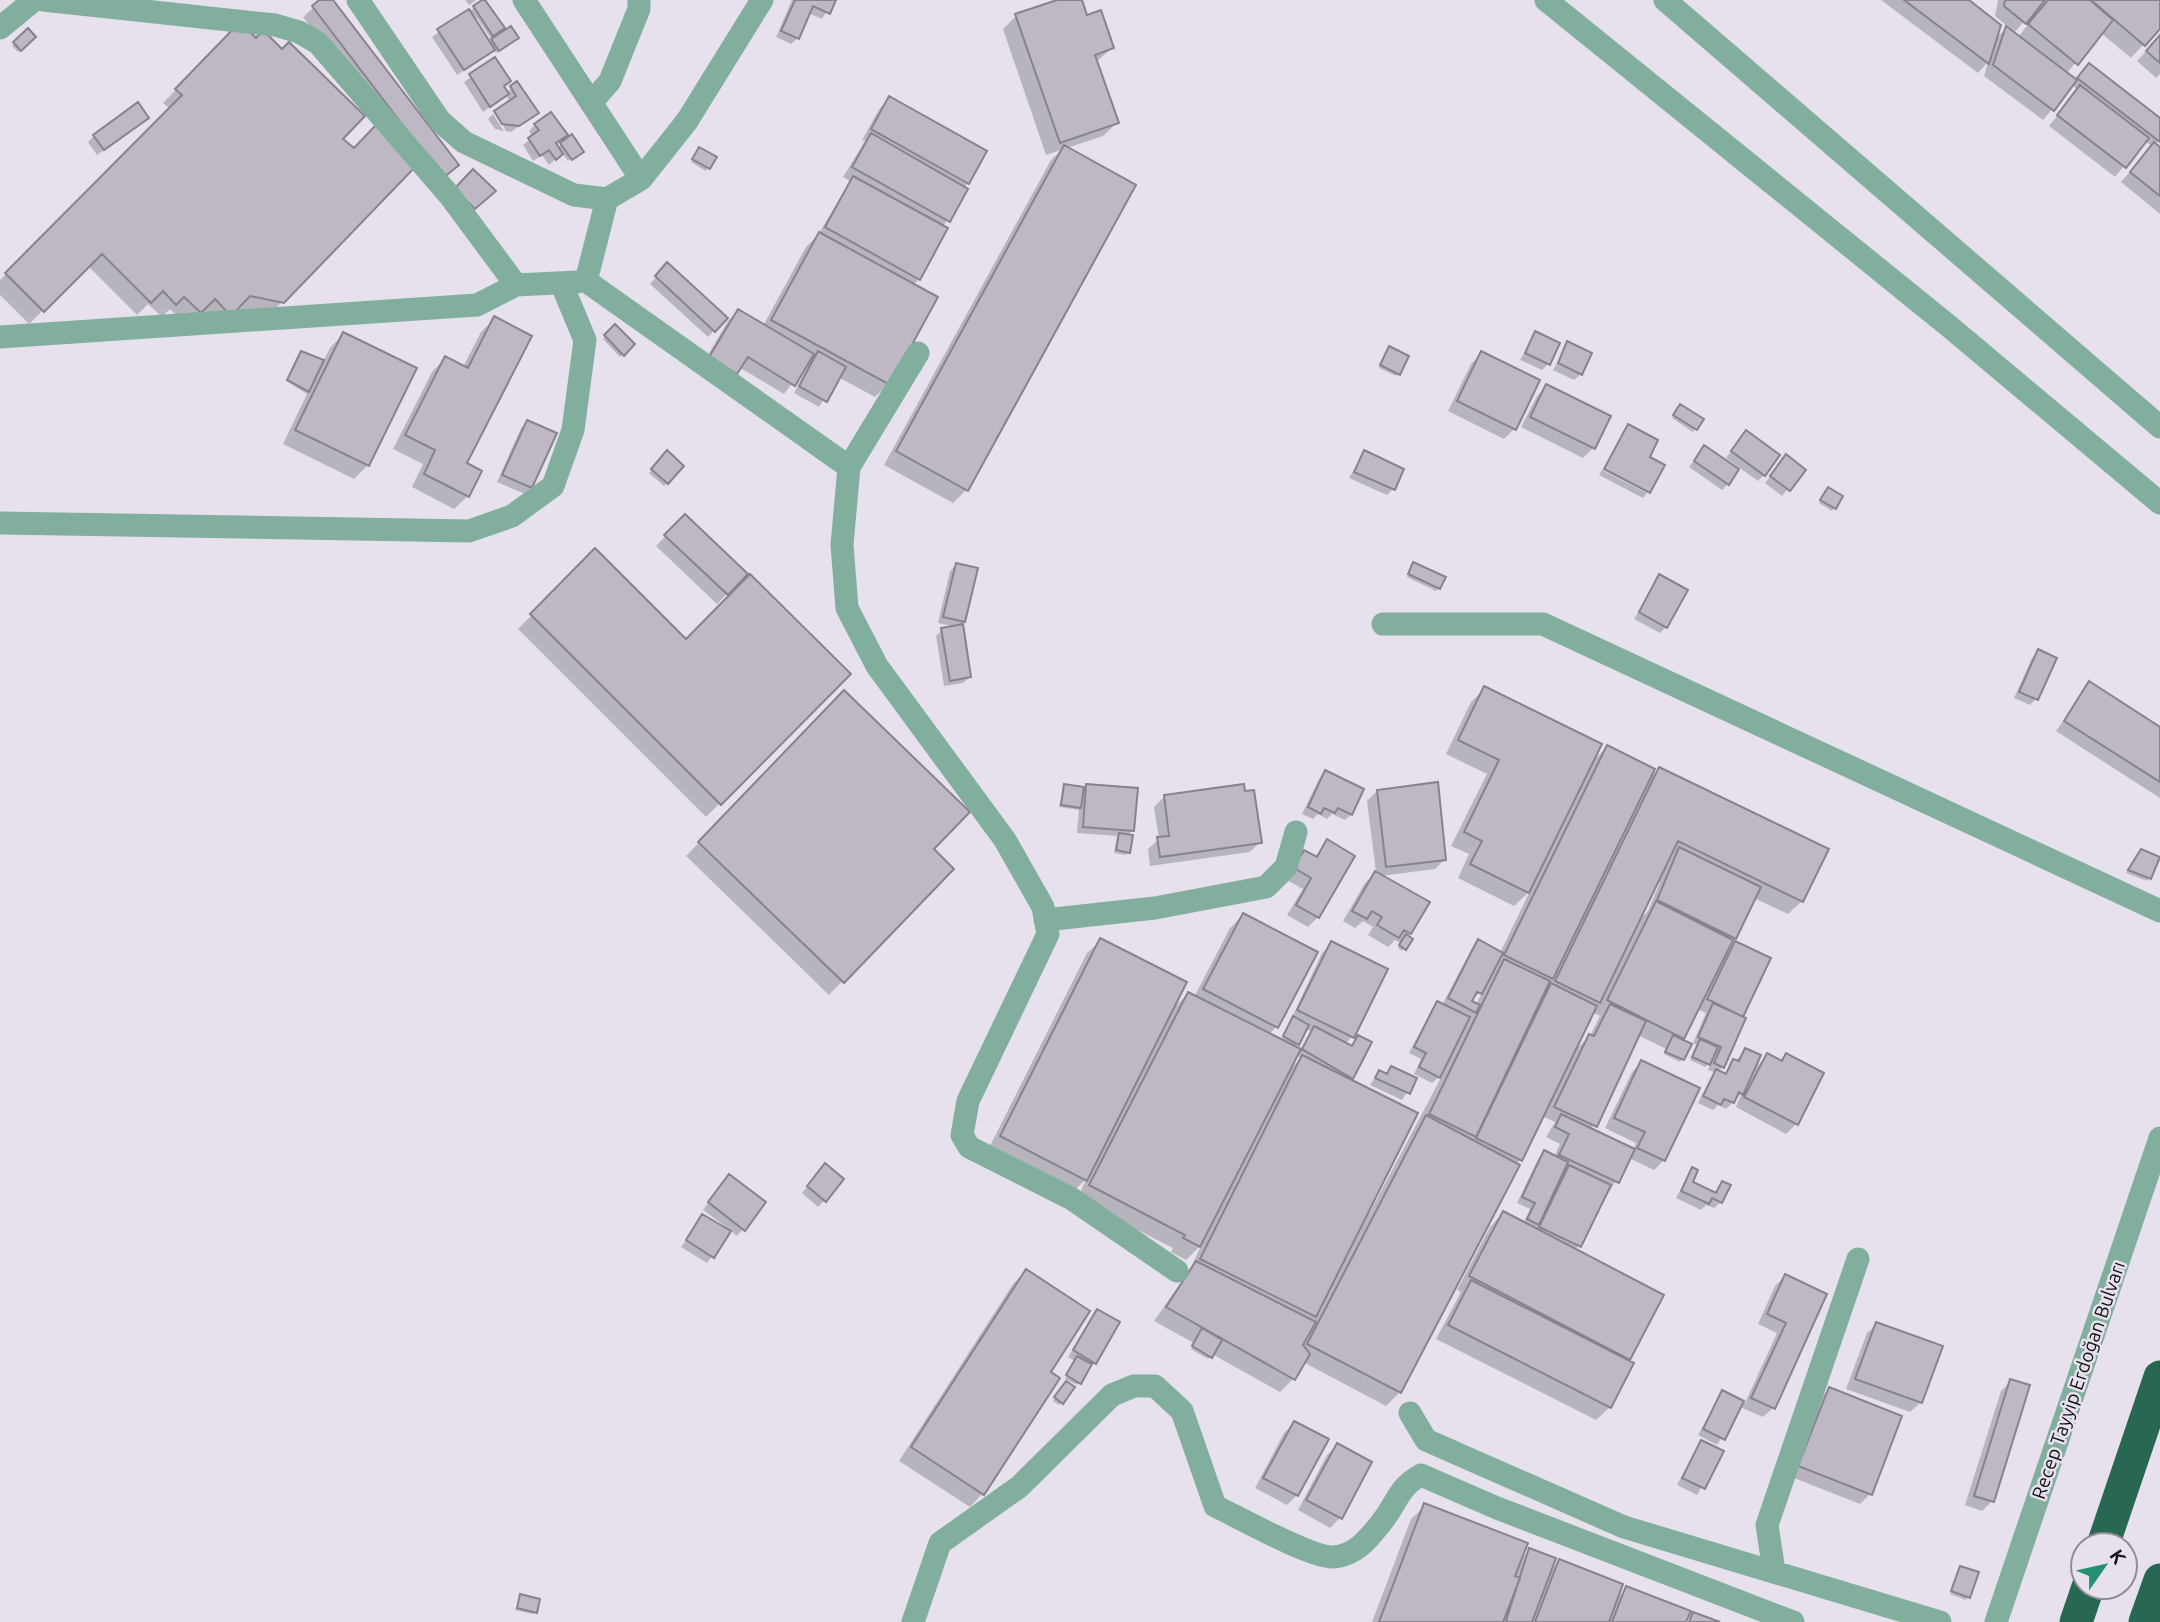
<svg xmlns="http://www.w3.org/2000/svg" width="2160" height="1622" font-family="Ubuntu,sans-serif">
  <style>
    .shadow { fill: #0003; fill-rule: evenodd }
    .building { fill: #bdb8c4; stroke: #88828d; stroke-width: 2 }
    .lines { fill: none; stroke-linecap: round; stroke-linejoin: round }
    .minor { stroke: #82af9d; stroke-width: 23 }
    .highway { stroke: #286752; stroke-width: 33 }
    .labels { text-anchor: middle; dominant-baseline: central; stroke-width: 5; stroke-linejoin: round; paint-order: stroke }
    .street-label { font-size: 19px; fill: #110f13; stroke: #e7e1ee }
  </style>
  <rect width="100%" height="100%" fill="#e7e1ee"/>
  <!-- shadow -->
  <path class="shadow" d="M322,0H331L457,165L432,186L415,164L269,315L235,309L217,328L200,311L186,325L170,309L162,317L148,304L137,315L88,266L29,324L0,295V280L170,109L163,103L240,25L353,150L409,156L303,17Z
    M465,0H476L469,5Z
    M792,0H834L822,19L808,13L798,38L791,44L776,37Z
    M1062,0H1080L1086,17L1112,48L1096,62L1117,123L1103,136L1067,148L966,490L953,503L884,465L1051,160L1061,150L1046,155L1003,29L1016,16Z
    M1881,0H1966L1995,39L2008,27L1995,16L1998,0H2043L2013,34L2018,37L2048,0H2160V26L2131,58L2101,33L2066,74L2075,81L2083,72L2160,120V139L2155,145L2160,147V214L2121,182L2152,146L2144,141L2115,177L2049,126L2078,90L2072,85L2043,120L1984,76L1988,62L1978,73Z
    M484,1L514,41L496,53L493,49L457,75L432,37ZM477,18L492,40L489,43L474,20Z
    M28,31L34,37L18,52L12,46Z
    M2160,36V74L2156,78L2137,61Z
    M495,60L506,93L517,84L536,113L511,132L506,131L496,112L510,102L506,95L483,112L464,82Z
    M890,98L985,152L943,227L919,279L913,285L888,384L875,397L838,377L819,407L794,393L808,366L806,364L784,394L739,367H701L728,321L738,311L763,326L806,247L818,235L850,181L843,177L865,141L862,140L880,108Z
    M493,114L504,131L495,129L488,119Z
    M147,118L97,155L88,142L94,136Z
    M535,125L557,148L561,144L579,154L568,161L562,153L549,165L542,155L533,161L523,145L533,137L529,131Z
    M697,152L714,158L706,171L691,162Z
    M667,265L726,318L708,337L650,284Z
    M494,319L465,464L468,496L454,509L412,487L423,464L393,449L432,372L445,358L463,367L481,332Z
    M615,326L633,344L620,357L603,339Z
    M1536,333L1548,364L1542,370L1520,360Z
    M343,334L368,465L354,479L283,444L307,394L286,381L309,393V389L288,378L299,355L301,353L323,362L330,348Z
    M1568,343L1581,374L1574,380L1553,370Z
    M1387,351L1398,373L1396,376L1379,368Z
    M1481,354L1514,429L1504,439L1448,411L1471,364Z
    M1546,386L1593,448L1583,458L1521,427L1537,396Z
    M1677,409L1701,420L1693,432L1672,418Z
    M527,422L531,487L525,494L497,482L521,428Z
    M1628,426L1649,490L1604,467Z
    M1740,439L1764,475L1758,481L1726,458Z
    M1704,448L1728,484L1722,490L1689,467Z
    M667,453L682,466L664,486L649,473Z
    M1364,453L1393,489L1387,495L1349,478Z
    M1786,456L1803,470L1782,496L1765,483Z
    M1602,470L1647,493L1643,498L1599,475Z
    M1826,492L1841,497L1832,511L1819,503Z
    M685,516L746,574L717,604L656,546Z
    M595,551L686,641L849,674L706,817L518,629Z
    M956,565L964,621L961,624L970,677L963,683L944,686L936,636L942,630L956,627L938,623L950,571Z
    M1411,567L1439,588L1436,591L1407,577Z
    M1659,577L1666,627L1660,633L1634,619Z
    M2038,652L2036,699L2030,705L2014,698L2032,658Z
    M2090,683L2160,729V798L2056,731Z
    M1485,688L1592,762L1607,747L1649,779L1659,769L1802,901L1788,914L1754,898L1730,942L1726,953L1736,943L1741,1016L1723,1067L1718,1072L1724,1075L1745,1050L1753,1070L1768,1055L1779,1061L1786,1055L1796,1124L1786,1134L1736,1107L1742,1093L1726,1109L1718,1105L1713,1110L1698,1103L1714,1072L1708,1070L1712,1060L1705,1067L1690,1060L1697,1045L1693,1043L1706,1013L1697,1009L1680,1040L1682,1059L1680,1062L1664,1054L1666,1049L1638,1035L1591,1130L1633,1150L1636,1143L1605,1128L1632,1072L1642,1062L1664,1160L1654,1170L1629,1158L1575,1251L1662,1296L1628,1362L1610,1407L1596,1420L1436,1339L1461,1292L1457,1290L1490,1227L1503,1213L1523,1224L1530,1209L1517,1203L1538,1159L1544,1152L1554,1157L1560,1144L1546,1137L1555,1122L1542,1116L1400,1392L1386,1406L1303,1362L1294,1378L1280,1392L1212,1354L1208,1359L1191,1349L1194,1343L1154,1321L1189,1271L1202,1244L1186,1260L1171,1252L1173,1248L1077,1199L1087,1178L1072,1193L988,1150L1087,953L1101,940L1173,1008L1188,994L1194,997L1230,928L1243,915L1315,953L1276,1027L1269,1035L1281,1041L1322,953L1332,943L1386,970L1352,1037L1345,1044L1350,1047L1359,1037L1349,1080L1367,1210L1370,1212L1444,1072L1432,1083L1414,1074L1421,1059L1409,1053L1432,1009L1438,1003L1442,1005L1472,948L1479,941L1500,953L1530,891L1514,906L1458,878L1469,854L1451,846L1487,774L1446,754L1471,702ZM1657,881L1660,882L1648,911L1639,920ZM1482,992L1476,1005L1470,1002L1472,998ZM1592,1012L1600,1016L1590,1036L1575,1050ZM1305,1029L1311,1031L1300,1050L1294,1048ZM1296,1055L1301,1058L1289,1070Z
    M844,692L931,849L951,869L829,995L686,856Z
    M1325,772L1351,814L1345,820L1332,814L1327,819L1318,814L1313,819L1302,814L1319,779Z
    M1064,786L1084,788L1087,786L1133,830L1127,836L1128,852L1126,855L1114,853L1117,836L1077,833L1079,810L1059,807Z
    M1377,791L1445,859L1435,869L1381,876L1410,933L1402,951L1398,948L1401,943L1395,940L1388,947L1368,935L1373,927L1363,921L1355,928L1343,921L1365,883L1376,872L1367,801Z
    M1164,797L1260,842L1250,852L1150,866L1148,849L1159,839L1154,807Z
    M1327,842L1352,856L1318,917L1308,927L1287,915L1303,889L1285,879L1294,862L1314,858Z
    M2132,862L2149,878L2147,881L2126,873Z
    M1392,1068L1415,1079L1402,1100L1370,1085L1379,1072L1385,1075Z
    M1692,1169L1690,1183L1713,1194L1722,1183L1721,1202L1714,1208L1706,1205L1701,1210L1676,1198Z
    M819,1171L825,1200L818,1207L802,1193Z
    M723,1182L743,1229L737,1236L730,1230L707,1263L681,1247L703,1216L724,1229L726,1227L703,1210Z
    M1026,1271L1048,1372L983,1493L970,1507L899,1461L1013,1284Z
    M1785,1276L1825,1295L1773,1408L1763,1417L1740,1407L1717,1445L1698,1435L1722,1392L1745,1403L1777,1333L1758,1324L1775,1286Z
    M1098,1311L1095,1362L1077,1385L1065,1379L1075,1361L1068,1357Z
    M1877,1324L1940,1347L1920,1403L1910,1412L1846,1389L1867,1333Z
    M2011,1381L1992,1501L1982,1511L1965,1505L2001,1391Z
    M1063,1386L1061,1403L1059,1405L1053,1401Z
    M1829,1389L1870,1494L1860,1504L1789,1476L1819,1399Z
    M1294,1423L1297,1495L1287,1505L1255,1488L1284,1433Z
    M1701,1442L1721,1452L1697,1495L1677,1485Z
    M1337,1445L1340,1518L1330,1528L1298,1510L1327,1455Z
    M1425,1506L1520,1560L1530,1550L1550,1571L1559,1561L1616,1599L1627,1588L1685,1622H1372L1411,1519Z
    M1961,1568L1968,1597L1966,1600L1950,1594Z
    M521,1596L535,1612L533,1614L515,1610Z"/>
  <!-- building -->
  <path class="building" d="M319,0H333L459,165L443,178L312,6Z
    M482,0H485L505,28L493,36L473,6Z
    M795,0H836L830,14L813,6L799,39L781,31Z
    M1057,0H1082L1087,15L1101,10L1114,48L1095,55L1119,123L1060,143L1015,14Z
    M1904,0H1969L2001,25L1989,64Z
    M2005,0H2045L2026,24L2004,6Z
    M2048,0H2090L2113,20L2078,65L2028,24Z
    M2091,0H2160V29L2145,46Z
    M469,9L495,50L464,70L437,29Z
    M240,22L256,38L263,30L282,49L289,42L365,116L343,139L354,148L376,125L417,165L284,303L250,296L231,316L215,299L201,313L184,297L176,305L163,291L151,303L102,254L44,312L5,273L182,95L175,89Z
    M511,26L519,38L499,51L491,39Z
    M2006,26L2077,80L2054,111L1993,65Z
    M28,28L36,37L21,51L13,42Z
    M2160,35V63L2146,51Z
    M495,57L511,81L504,86L509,94L490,107L469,74Z
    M2089,63L2160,118V142L2077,78Z
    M517,81L539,113L519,126L502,124L494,111L516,96L510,86Z
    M2080,85L2149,138L2126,168L2057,115Z
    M889,96L987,151L969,184L871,129Z
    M138,102L149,118L104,150L93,135Z
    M551,112L568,135L556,143L563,154L556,160L549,150L540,156L528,138L539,130L534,124Z
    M871,133L968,189L950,222L852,167Z
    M572,134L584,152L572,160L560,143Z
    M2154,142L2160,147V196L2130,172Z
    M1064,145L1136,185L968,491L896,451Z
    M699,147L717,157L710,169L692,159Z
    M473,169L496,191L475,209L454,189Z
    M853,176L948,228L920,280L825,227Z
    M819,232L938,297L890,385L771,320Z
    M667,262L728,318L715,332L655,276Z
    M738,309L814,354L795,386L748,357L737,374L709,357Z
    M494,316L532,336L467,463L482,471L469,497L424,474L435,450L405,435L445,356L468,368Z
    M615,324L635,344L624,356L604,335Z
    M1535,331L1560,343L1550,365L1525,353Z
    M343,332L417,368L369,466L295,430Z
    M1567,341L1592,353L1582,375L1558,363Z
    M1389,346L1409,356L1400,375L1380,365Z
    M301,351L324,360L309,392L287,380Z
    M818,351L846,367L827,402L799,386Z
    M1481,351L1540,380L1516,430L1457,401Z
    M1546,384L1611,416L1595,449L1530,417Z
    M1680,404L1704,419L1697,430L1673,415Z
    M527,420L557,433L532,488L502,475Z
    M1628,424L1658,440L1650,457L1665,465L1650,493L1604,469Z
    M1746,430L1780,455L1765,476L1731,451Z
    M1704,445L1739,469L1729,485L1694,461Z
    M667,450L684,466L668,484L651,469Z
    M1364,450L1404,469L1395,490L1354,472Z
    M1786,454L1806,470L1790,491L1770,476Z
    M1828,487L1843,496L1836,509L1820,500Z
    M685,514L748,574L728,595L664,535Z
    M595,548L686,639L750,574L851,674L721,805L530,614Z
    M1413,562L1446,577L1440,589L1408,574Z
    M956,563L978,568L965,622L943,617Z
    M1659,574L1688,590L1667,628L1639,612Z
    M963,624L971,677L950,681L941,628Z
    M2038,649L2057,658L2038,700L2019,692Z
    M2089,681L2160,727V782L2064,721Z
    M1484,686L1602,744L1529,893L1470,864L1482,841L1464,832L1499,760L1458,740Z
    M844,690L970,812L934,849L954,869L844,983L698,842Z
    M1607,745L1655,769L1553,979L1504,955Z
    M1659,767L1829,849L1803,902L1678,841L1600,1003L1555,981Z
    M1325,770L1364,789L1352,815L1338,808L1335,813L1324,808L1321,814L1308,807Z
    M1438,782L1446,860L1386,867L1377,790Z
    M1064,784L1084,787L1081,808L1061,805Z
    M1086,784L1138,788L1134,831L1083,827Z
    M1244,784L1245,791L1254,790L1262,843L1160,857L1157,837L1169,836L1164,795Z
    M1119,833L1133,835L1130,853L1116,850Z
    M1327,839L1355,856L1319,918L1296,905L1311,878L1294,868L1304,850L1317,857Z
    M1679,847L1761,887L1736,939L1657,900Z
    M2141,849L2160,857L2151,879L2128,870Z
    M1375,871L1430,902L1411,934L1404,930L1399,938L1377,925L1382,917L1372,911L1367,919L1352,911Z
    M1656,901L1733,940L1684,1039L1607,1000Z
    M1243,913L1318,952L1278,1028L1203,989Z
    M1406,934L1413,939L1406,950L1399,945Z
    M1100,938L1187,982L1087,1181L1000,1136Z
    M1478,939L1503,953L1482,994L1477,992L1472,1001L1480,1005L1476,1013L1448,998Z
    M1331,941L1388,969L1354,1038L1297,1010Z
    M1735,941L1771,958L1743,1017L1707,999Z
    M1504,959L1550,981L1476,1137L1429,1114Z
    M1551,983L1597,1006L1522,1161L1476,1138Z
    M1188,992L1301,1049L1200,1247L1183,1238L1185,1235L1089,1185Z
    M1437,1001L1470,1017L1440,1078L1419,1067L1426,1053L1414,1047Z
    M1713,1003L1746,1018L1724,1068L1714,1063L1721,1047L1698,1037Z
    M1610,1004L1646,1021L1597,1127L1554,1107L1589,1034L1594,1036Z
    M1293,1016L1309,1025L1299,1045L1283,1036Z
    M1314,1026L1352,1046L1358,1035L1372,1042L1353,1079L1302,1049Z
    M1673,1035L1692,1044L1684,1060L1665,1052Z
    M1700,1039L1718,1047L1710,1065L1692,1057Z
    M1745,1048L1761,1055L1743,1095L1739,1092L1734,1103L1724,1099L1721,1105L1703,1096L1716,1069L1726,1074L1733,1059L1739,1061Z
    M1767,1053L1782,1061L1786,1053L1824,1073L1798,1125L1744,1097Z
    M1302,1055L1418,1113L1316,1317L1200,1259Z
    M1641,1060L1700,1088L1665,1161L1637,1148L1645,1132L1614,1118Z
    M1391,1066L1417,1078L1410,1094L1375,1078L1379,1070L1387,1074Z
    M1561,1114L1635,1149L1619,1183L1559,1155L1569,1134L1555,1127Z
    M1426,1115L1520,1165L1401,1393L1307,1344Z
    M1544,1150L1568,1162L1539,1225L1527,1219L1535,1203L1522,1197Z
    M825,1163L844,1179L826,1202L807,1186Z
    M1569,1165L1611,1185L1581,1247L1539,1227Z
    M1692,1167L1698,1170L1693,1182L1716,1193L1722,1181L1731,1185L1722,1203L1712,1198L1709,1204L1681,1191Z
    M729,1174L766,1202L745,1231L708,1202Z
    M1503,1211L1664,1295L1630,1360L1469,1276Z
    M702,1214L731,1231L714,1258L686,1240Z
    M1196,1261L1316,1322L1303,1345L1310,1354L1295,1380L1166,1307Z
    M1026,1269L1090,1311L1051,1372L1060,1378L984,1495L911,1447Z
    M1785,1274L1827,1294L1775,1409L1751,1398L1786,1323L1767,1314Z
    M1471,1280L1634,1363L1611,1408L1448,1325Z
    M1097,1309L1120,1322L1096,1364L1073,1350Z
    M1876,1322L1943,1346L1922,1403L1855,1379Z
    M1202,1328L1222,1340L1212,1358L1192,1346Z
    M1077,1356L1092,1364L1081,1384L1066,1375Z
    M2010,1379L2030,1385L1994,1502L1974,1496Z
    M1066,1381L1075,1387L1063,1404L1054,1397Z
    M1829,1387L1902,1416L1872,1495L1798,1466Z
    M1722,1390L1744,1401L1725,1440L1703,1429Z
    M1294,1421L1329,1439L1298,1496L1263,1478Z
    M1701,1440L1724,1451L1705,1489L1682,1478Z
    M1337,1443L1372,1462L1342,1519L1306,1500Z
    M1424,1503L1528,1543L1515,1576L1520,1578L1503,1622H1379Z
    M1529,1548L1556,1558L1532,1622H1509L1506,1621Z
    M1559,1559L1623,1584L1609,1622H1535Z
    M1960,1566L1979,1572L1970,1598L1951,1591Z
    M1626,1586L1691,1611L1686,1622H1612Z
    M520,1594L540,1599L537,1613L517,1608Z
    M1693,1612L1720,1622H1689Z"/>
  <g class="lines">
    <!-- minor -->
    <path class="minor" d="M43,0L275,25L299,32L318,43L450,196L516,285L577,282
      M358,0L440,121L464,142L574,195L607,199L641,179L687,121L762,0
      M524,0L641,179
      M1546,0L1950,327L2160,503
      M1665,0L2160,427
      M0,28L34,0
      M591,103L610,81L639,9V0
      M607,199L586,281L849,467L842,545L847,608L877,666L1005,840L1043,907L1048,934L968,1101L962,1135L969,1147L1072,1199L1177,1271
      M0,337L477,305L516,285
      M849,467L918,353
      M0,523L469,531L512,516L553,486L573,430L585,340L562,285
      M1383,624H1543L2160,911
      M1045,920L1155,908L1266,887L1286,867L1296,832
      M1410,1413L1426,1440L1624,1527L1940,1622
      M1774,1571L1767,1525L1858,1259
      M913,1622L940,1543L1019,1487L1112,1395L1134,1386H1155L1182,1411L1215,1506C1238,1517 1313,1559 1334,1557C1356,1555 1368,1539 1381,1523C1397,1504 1397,1488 1421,1475L1497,1508L1793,1622
      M1996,1622L2160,1138"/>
    <!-- highway -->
    <path class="highway" d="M2103,1545L2160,1377
      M2076,1622L2088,1587
      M2145,1622L2160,1580"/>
  </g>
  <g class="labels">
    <!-- street labels -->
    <g class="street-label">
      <text transform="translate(2078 1380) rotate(-71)">Recep Tayyip Erdoğan Bulvarı</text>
    </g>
  </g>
  <!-- north arrow -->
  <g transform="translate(2104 1566) rotate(56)"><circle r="33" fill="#e7e1ee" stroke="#918d96" stroke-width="2"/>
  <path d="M0-5L12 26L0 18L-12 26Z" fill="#239070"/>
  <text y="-10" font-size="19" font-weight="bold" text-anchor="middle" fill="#110f13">K</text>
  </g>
</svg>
